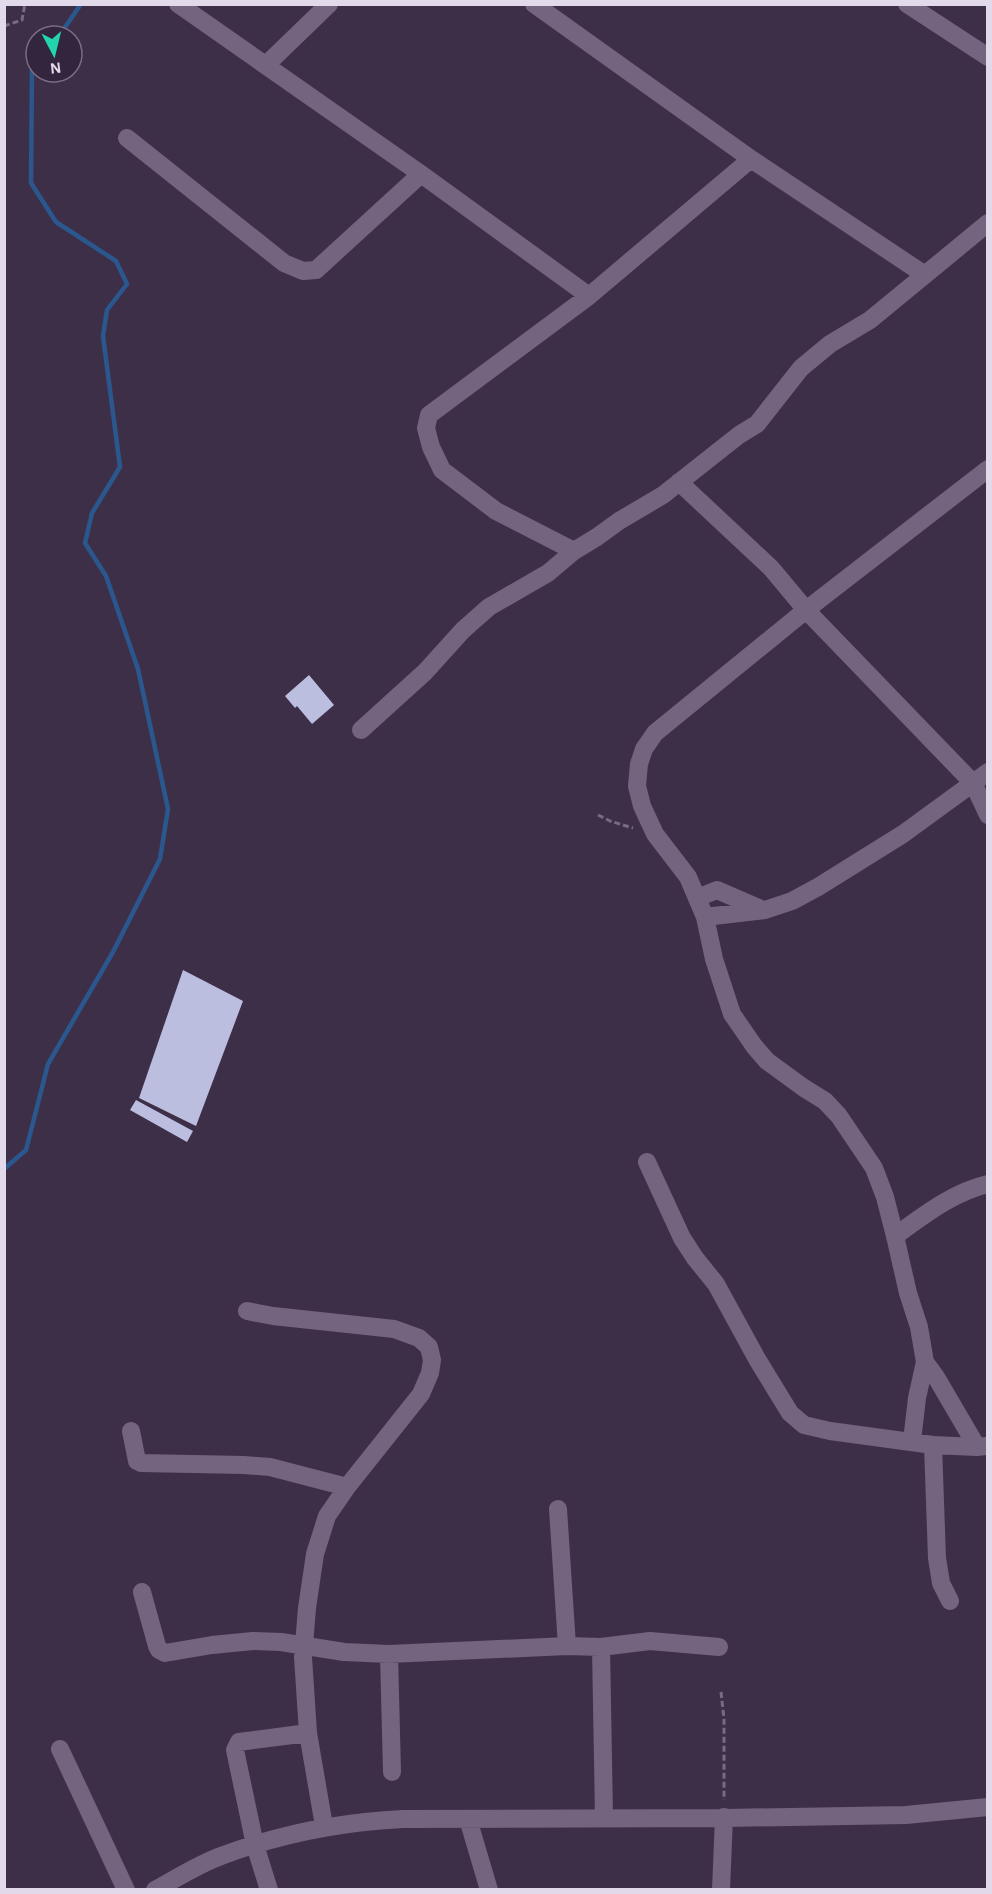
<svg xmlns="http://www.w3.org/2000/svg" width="992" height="1894" font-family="'Alegreya Sans',sans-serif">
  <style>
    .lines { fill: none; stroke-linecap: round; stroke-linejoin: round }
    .stream { stroke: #2b578f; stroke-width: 4.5 }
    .building { fill: #bcbee0 }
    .path { stroke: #786b82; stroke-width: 3; stroke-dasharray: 6 3; stroke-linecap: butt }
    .minor { stroke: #746480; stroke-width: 18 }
  </style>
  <rect width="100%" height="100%" fill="#3e2f49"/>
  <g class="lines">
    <!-- stream -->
    <path class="stream" d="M59,36L81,4
      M4,1169L26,1150L48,1064L113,952L160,859L168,809L138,669L106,576L85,543L92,513L120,467L103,336L107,310L127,284L116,261L56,222L31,183L32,68L36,63"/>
  </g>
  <!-- building -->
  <path class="building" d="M309,675L334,705L312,724L297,706L295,708L285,696Z
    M183,970L243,1001L196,1126L139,1098Z
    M136,1100L193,1131L187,1142L130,1110Z"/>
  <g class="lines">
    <!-- path -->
    <path class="path" d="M4,26L22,20L25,4
      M598,815L610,821L633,828
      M721,1692L724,1719V1800"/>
    <!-- minor -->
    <path class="minor" d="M178,4L421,174L589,296
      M534,4L751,159L925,275
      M907,4L988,57
      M266,65L329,4
      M127,138L284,263L303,271L316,270L421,174
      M679,482L771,568L806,610L973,783L988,815
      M574,551L496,511L442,470L431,447L426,428L429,415L589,296L751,159
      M361,730L425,672L463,630L489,607L548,573L574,551L597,537L619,521L663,495L739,435L757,424L801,368L830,344L870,320L988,223
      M697,898L717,890L763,910
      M705,917L765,910L792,901L818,887L903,834L988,772
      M647,1162L682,1238L695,1258L716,1284L757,1359L790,1413L804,1425L830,1431L933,1445L977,1447
      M895,1236L885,1197L874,1168L839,1116L825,1101L804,1088L767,1061L754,1046L732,1014L714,959L705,917L688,877L655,834L642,806L637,786L639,764L644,749L655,733L806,610L988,469
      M247,1311L273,1316L394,1329L419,1338L429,1347L432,1360L430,1373L421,1394L347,1487L327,1516L315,1554L307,1608L303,1657L308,1733L324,1826
      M131,1431L137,1461L141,1463L244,1465L270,1467L347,1487
      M912,1441L917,1398L925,1362
      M933,1445L937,1558L941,1583L950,1601
      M986,1446L977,1447L936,1377L925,1362L919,1327L908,1293L895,1236C923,1216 953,1192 988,1184
      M558,1509L567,1646
      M142,1592L157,1646L159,1650L165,1653L212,1645L253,1641L281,1642L344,1652L389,1654L567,1646L601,1647L650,1641L719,1647
      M601,1647L604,1817
      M389,1654L392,1772
      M60,1749L126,1890
      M468,1819L489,1890
      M155,1890C177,1878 199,1864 221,1856C280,1834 340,1822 403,1819L726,1818L906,1815L988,1807
      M269,1890L255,1845L235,1750L239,1742L308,1733
      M721,1890L724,1817"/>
  </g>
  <!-- border -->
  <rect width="992" height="1894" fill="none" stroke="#e2daea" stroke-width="12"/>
  <!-- north arrow -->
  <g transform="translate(54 54) rotate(173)"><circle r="28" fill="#34253e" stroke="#7a6d83" stroke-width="1.5"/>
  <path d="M0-4.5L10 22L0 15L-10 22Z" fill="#22d5af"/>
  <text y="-9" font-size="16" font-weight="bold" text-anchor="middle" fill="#e2daea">N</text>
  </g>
</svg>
